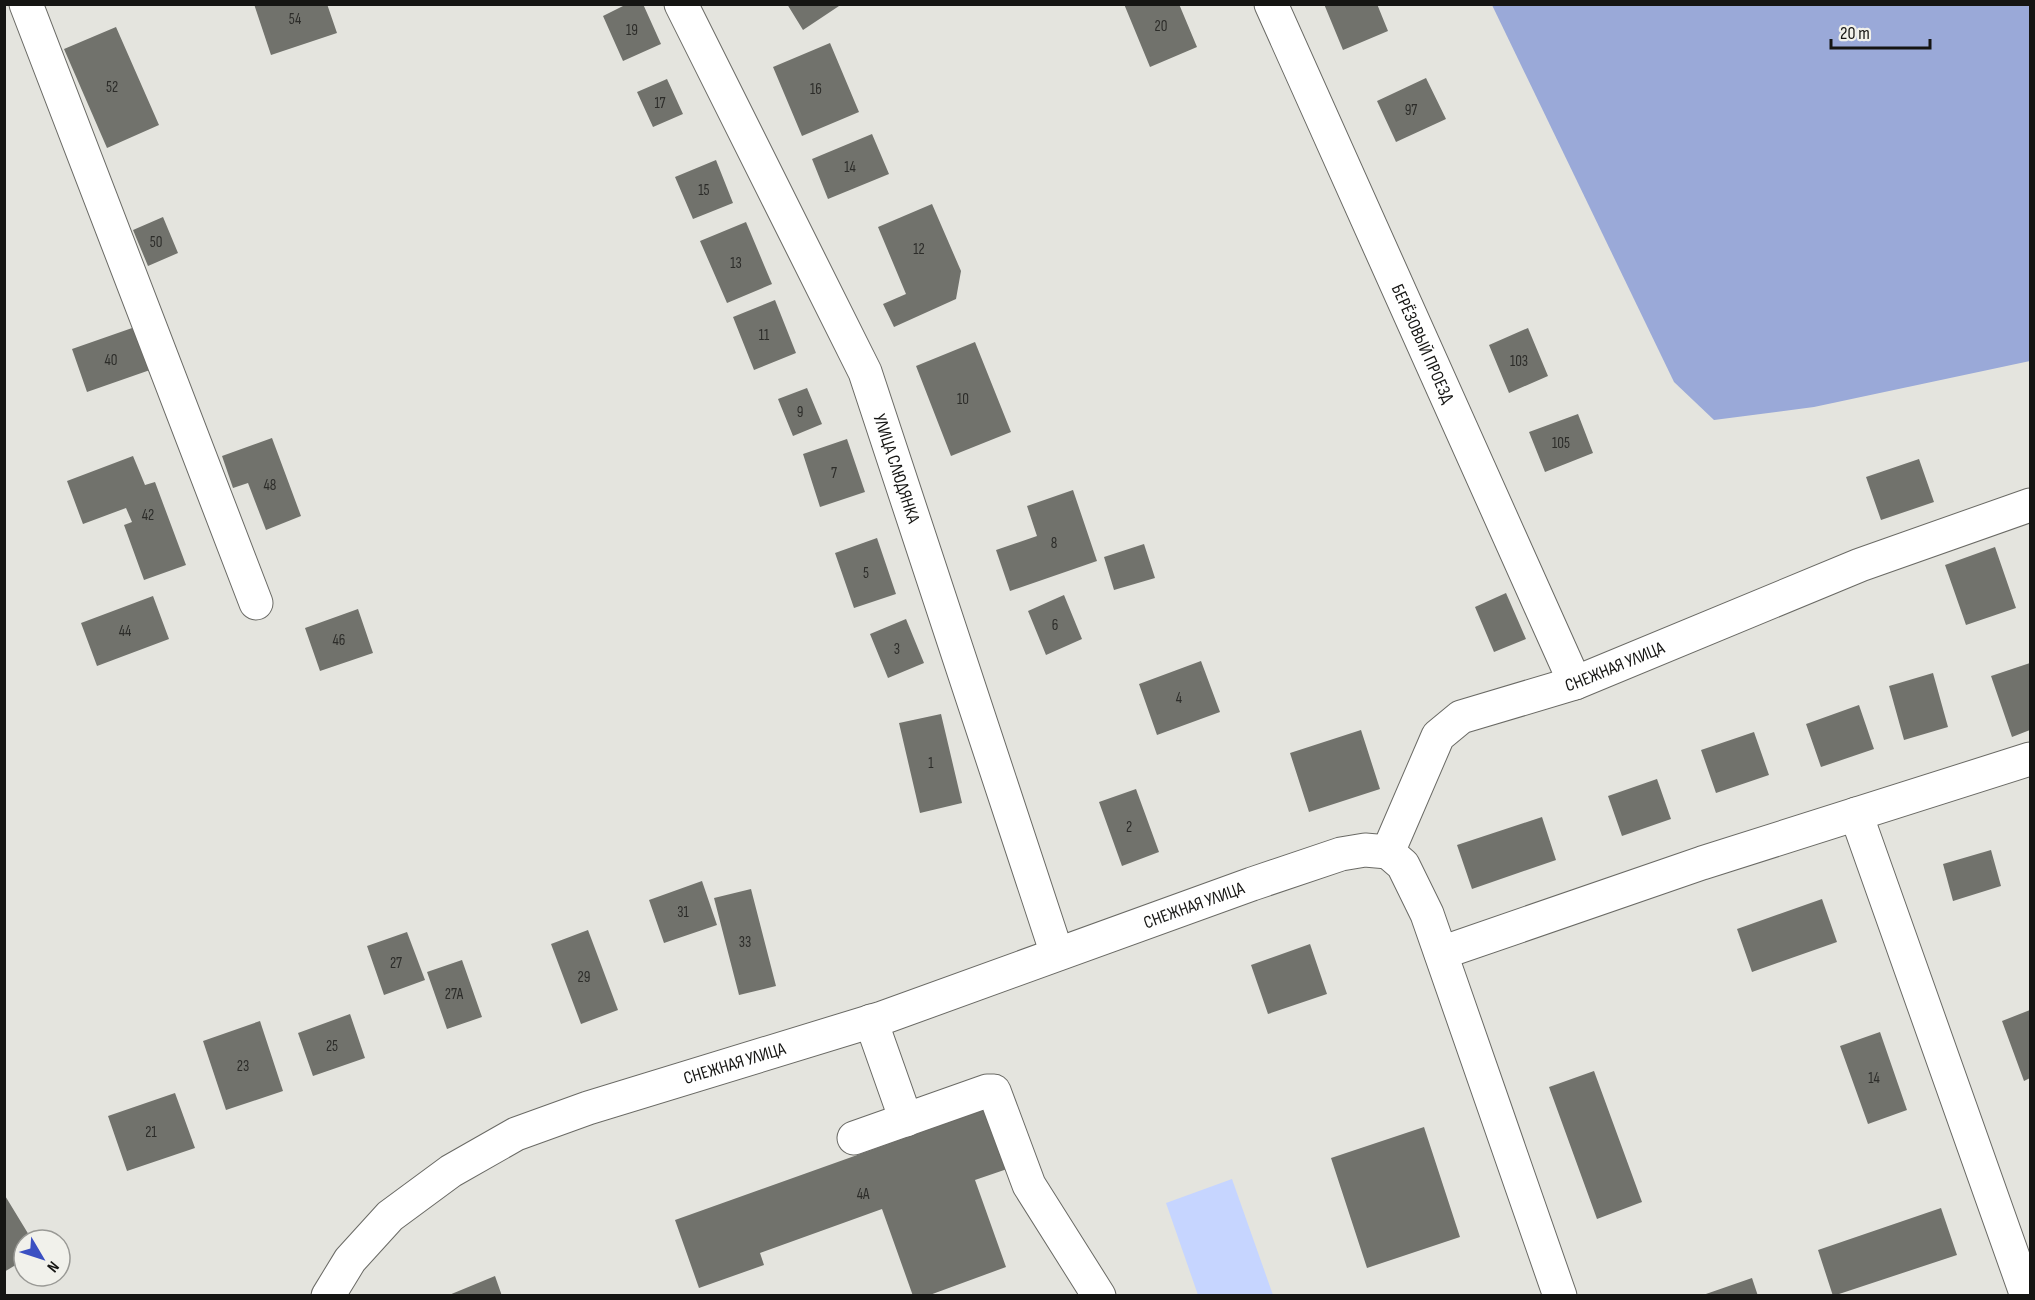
<svg xmlns="http://www.w3.org/2000/svg" width="2035" height="1300" font-family="'Sofia Sans Condensed',sans-serif">
  <style>
    .green { fill: #c6d5ff }
    .forest { fill: #9aa9d8 }
    .building { fill: #71726c }
    .lines { fill: none; stroke-linecap: round; stroke-linejoin: round }
    .minor-casing { stroke: #6a6a65; stroke-width: 35 }
    .minor { stroke: #fff; stroke-width: 33 }
    .labels { text-anchor: middle; dominant-baseline: central; stroke-width: 5; stroke-linejoin: round; paint-order: stroke }
    .number-label { font-size: 15px; fill: #2c2c29 }
    .street-label { font-size: 18px; fill: #151513; stroke: #f1f1eb }
  </style>
  <rect width="100%" height="100%" fill="#e4e4de"/>
  <!-- green -->
  <path class="green" d="M1232,1179L1273,1295H1198L1166,1203Z"/>
  <!-- forest -->
  <path class="forest" d="M1492,5H2030V361L1814,407L1714,420L1674,382Z"/>
  <!-- building -->
  <path class="building" d="M254,4H327L337,33L271,55Z
    M627,4H643L661,44L623,61L603,16Z
    M787,4H842L803,30Z
    M1124,4H1179L1197,47L1150,67Z
    M1324,4H1377L1388,31L1343,50Z
    M116,27L159,125L107,148L64,49Z
    M830,43L859,112L802,136L773,67Z
    M1426,78L1446,119L1396,142L1377,101Z
    M667,79L683,114L653,127L637,92Z
    M872,134L889,174L828,199L812,159Z
    M716,160L733,203L693,219L675,177Z
    M932,204L961,271L956,299L894,327L883,304L906,294L878,227Z
    M163,217L178,253L148,266L133,230Z
    M746,222L772,284L727,303L700,241Z
    M775,300L796,353L754,370L733,317Z
    M135,327L150,370L87,392L72,349Z
    M1528,328L1548,376L1509,393L1489,345Z
    M975,342L1011,432L951,456L916,366Z
    M807,388L822,424L793,436L778,399Z
    M1578,414L1593,453L1545,472L1529,432Z
    M272,438L301,516L266,530L248,483L233,488L222,456Z
    M847,439L865,492L820,507L803,454Z
    M133,456L145,485L155,482L186,565L144,580L124,525L132,522L126,508L83,524L67,481Z
    M1919,459L1934,502L1881,520L1866,477Z
    M1073,490L1097,561L1010,591L996,550L1037,536L1027,506Z
    M877,538L896,594L854,608L835,553Z
    M1144,544L1155,578L1114,590L1104,557Z
    M1995,547L2016,608L1966,625L1945,565Z
    M1506,593L1526,639L1494,652L1475,607Z
    M1064,595L1082,639L1046,655L1028,611Z
    M153,596L169,639L97,666L81,623Z
    M358,609L373,653L320,671L305,628Z
    M906,619L924,663L888,678L870,634Z
    M1201,661L1220,712L1157,735L1139,684Z
    M2030,663V730L2012,737L1991,676Z
    M1933,673L1948,727L1904,740L1889,686Z
    M1859,705L1874,749L1821,767L1806,724Z
    M941,714L962,803L920,813L899,723Z
    M1361,730L1380,789L1309,812L1290,753Z
    M1754,732L1769,775L1716,793L1701,750Z
    M1657,779L1671,819L1622,836L1608,796Z
    M1136,789L1159,852L1122,866L1099,802Z
    M1542,817L1556,860L1472,889L1457,845Z
    M1991,850L2001,886L1953,901L1943,864Z
    M702,881L717,925L664,943L649,900Z
    M751,889L776,986L739,995L714,898Z
    M1822,899L1837,942L1752,972L1737,929Z
    M588,930L618,1010L581,1024L551,944Z
    M407,932L425,980L384,995L367,946Z
    M1310,944L1327,994L1268,1014L1251,965Z
    M462,960L482,1017L447,1029L427,972Z
    M2030,1010V1078L2024,1081L2002,1021Z
    M350,1014L365,1058L313,1076L298,1033Z
    M260,1021L283,1091L226,1110L203,1041Z
    M1880,1032L1907,1110L1868,1124L1840,1046Z
    M1594,1071L1642,1202L1597,1219L1549,1087Z
    M175,1093L195,1148L127,1171L108,1116Z
    M989,1108L1010,1168L975,1180L1006,1267L927,1296H913L882,1209L760,1253L764,1265L699,1288L675,1220Z
    M1424,1127L1460,1237L1367,1268L1331,1158Z
    M4,1194L32,1240H24V1260L4,1272Z
    M1941,1208L1957,1255L1833,1296L1818,1250Z
    M495,1276L502,1296H449V1295Z
    M1752,1278L1758,1296H1704L1703,1295Z"/>
  <g class="lines">
    <defs>
      <g id="minor">
        <path d="M26,4L256,603"/>
        <path id="s1" d="M681,4L865,372L1057,954"/>
        <path id="s2" d="M1271,4L1575,683"/>
        <path d="M1856,814L2027,1296"/>
        <path id="s3" d="M1388,852L1438,736L1461,717L1575,683L1860,565L2030,505"/>
        <path d="M1388,852L1403,865L1427,914L1560,1296"/>
        <path d="M1441,953L1702,863L2030,759"/>
        <path d="M871,1021L906,1120"/>
        <path d="M854,1138L987,1091H994L1029,1185L1099,1296"/>
        <path id="s4" d="M328,1296L350,1260L390,1216L451,1171L516,1134L588,1108L882,1018L1252,884L1341,854L1365,850L1388,852"/>
      </g>
    </defs>
    <!-- minor casing -->
    <use href="#minor" class="minor-casing"/>
    <!-- minor -->
    <use href="#minor" class="minor"/>
  </g>
  <g class="labels">
    <!-- number labels -->
    <g class="number-label">
      <text x="295" y="19">54</text>
      <text x="1161" y="26">20</text>
      <text x="632" y="30">19</text>
      <text x="112" y="87">52</text>
      <text x="816" y="89">16</text>
      <text x="660" y="103">17</text>
      <text x="1411" y="110">97</text>
      <text x="850" y="167">14</text>
      <text x="704" y="190">15</text>
      <text x="156" y="242">50</text>
      <text x="919" y="249">12</text>
      <text x="736" y="263">13</text>
      <text x="764" y="335">11</text>
      <text x="111" y="360">40</text>
      <text x="1519" y="361">103</text>
      <text x="963" y="399">10</text>
      <text x="800" y="412">9</text>
      <text x="1561" y="443">105</text>
      <text x="834" y="473">7</text>
      <text x="270" y="485">48</text>
      <text x="148" y="515">42</text>
      <text x="1054" y="543">8</text>
      <text x="866" y="573">5</text>
      <text x="1055" y="625">6</text>
      <text x="125" y="631">44</text>
      <text x="339" y="640">46</text>
      <text x="897" y="649">3</text>
      <text x="1179" y="698">4</text>
      <text x="931" y="763">1</text>
      <text x="1129" y="827">2</text>
      <text x="683" y="912">31</text>
      <text x="745" y="942">33</text>
      <text x="396" y="963">27</text>
      <text x="584" y="977">29</text>
      <text x="454" y="994">27А</text>
      <text x="332" y="1046">25</text>
      <text x="243" y="1066">23</text>
      <text x="1874" y="1078">14</text>
      <text x="151" y="1132">21</text>
      <text x="863" y="1194">4А</text>
    </g>
    <!-- street labels -->
    <g class="street-label">
      <text stroke="none"><textPath href="#s2" startOffset="372">БЕРЁЗОВЫЙ ПРОЕЗД</textPath></text>
      <text stroke="none"><textPath href="#s1" startOffset="513">УЛИЦА СЛЮДЯНКА</textPath></text>
      <text stroke="none"><textPath href="#s3" startOffset="318">СНЕЖНАЯ УЛИЦА</textPath></text>
      <text stroke="none"><textPath href="#s4" startOffset="968">СНЕЖНАЯ УЛИЦА</textPath></text>
      <text stroke="none"><textPath href="#s4" startOffset="482">СНЕЖНАЯ УЛИЦА</textPath></text>
    </g>
  </g>
  <!-- border -->
  <rect width="2035" height="1300" fill="none" stroke="#151513" stroke-width="12"/>
  <!-- north arrow -->
  <g transform="translate(42 1258) rotate(129)"><circle r="28" fill="#f1f1eb" stroke="#999995" stroke-width="1.5"/>
  <path d="M0-4.5L10 22L0 15L-10 22Z" fill="#3b50c2"/>
  <text y="-9" font-size="16" font-weight="bold" text-anchor="middle" fill="#151513">N</text>
  </g>
  <!-- scale -->
  <path d="M1831 39v9h99v-9" fill="none" stroke="#151513" stroke-width="3"/>
  <text x="1840" y="39" font-size="18" fill="#151513" stroke="#f1f1eb" stroke-width="4.5" paint-order="stroke">20 m</text>
</svg>
